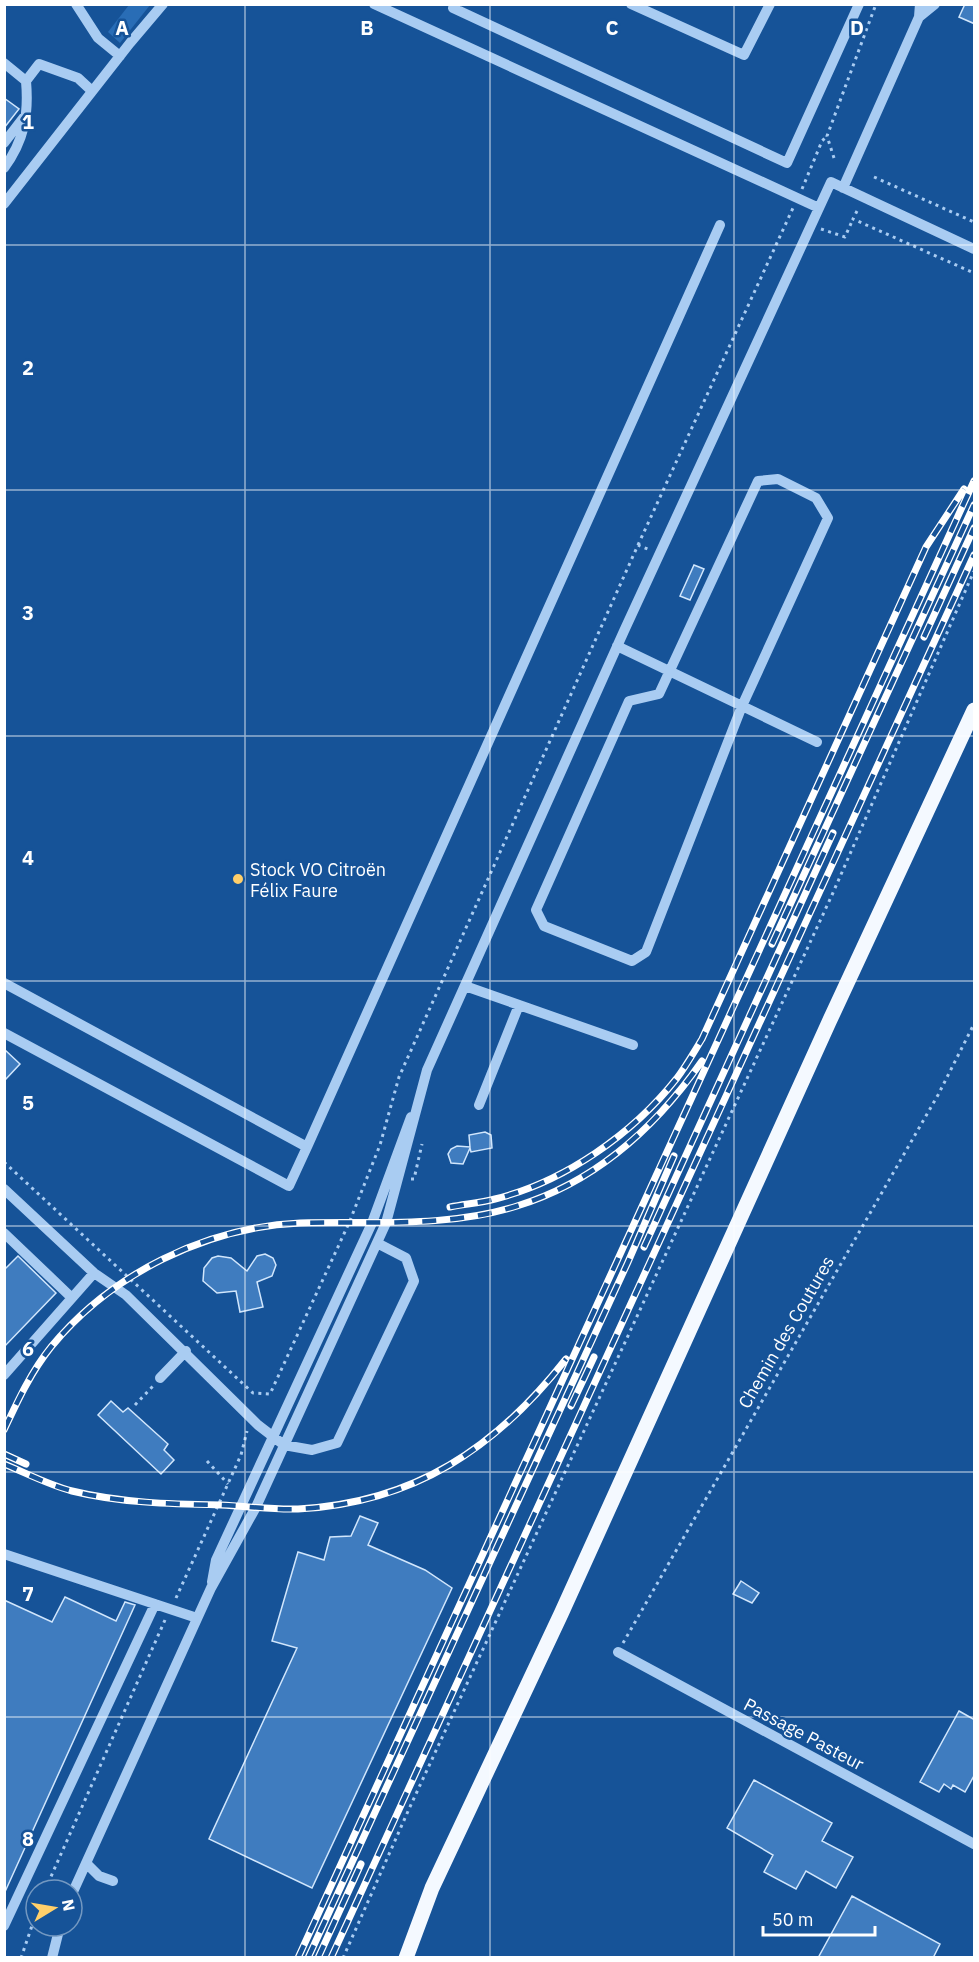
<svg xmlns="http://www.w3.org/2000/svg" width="979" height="1962" font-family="'IBM Plex Sans',sans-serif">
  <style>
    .green { fill: #296db6 }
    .building { fill: #3f7cbf; stroke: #d1e6fc; stroke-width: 1.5 }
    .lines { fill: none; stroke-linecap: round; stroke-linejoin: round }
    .path { stroke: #a9ccf2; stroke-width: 3; stroke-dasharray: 3 4.5; stroke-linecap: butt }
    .minor { stroke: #a9ccf2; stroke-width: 10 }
    .major { stroke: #f4f9ff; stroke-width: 15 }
    .rail-casing { stroke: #fff; stroke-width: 7 }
    .rail { stroke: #165398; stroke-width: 4.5; stroke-dasharray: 14; stroke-linecap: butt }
    .grid { fill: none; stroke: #fff; stroke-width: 1.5; stroke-opacity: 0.55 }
    .poi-dot { fill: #ffcf6a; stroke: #165398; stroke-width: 2 }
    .labels { text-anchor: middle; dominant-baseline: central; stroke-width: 5; stroke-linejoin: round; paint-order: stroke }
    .poi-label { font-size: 18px; fill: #fff; stroke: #165398; text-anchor: start }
    .street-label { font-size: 18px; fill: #fff; stroke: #165398 }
    .grid-label { font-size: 20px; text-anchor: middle; font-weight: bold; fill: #fff; stroke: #165398; stroke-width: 5; stroke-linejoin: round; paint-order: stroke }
  </style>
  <rect width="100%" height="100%" fill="#165398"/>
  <!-- green -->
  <path class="green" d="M129,5H150L120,43L108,32Z"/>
  <!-- building -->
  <path class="building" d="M965,4H975V24L959,17Z
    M4,98L19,109L4,128Z
    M694,565L704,569L690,600L680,596Z
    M4,1049L20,1064L4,1081Z
    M485,1132L491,1135L492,1148L471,1152L470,1148L463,1164L451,1163L448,1154L451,1149L457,1146L470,1147L469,1135Z
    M265,1254L273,1258L276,1265L272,1276L257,1282L263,1307L240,1312L236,1291L217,1293L203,1281L204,1268L212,1258L218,1256L231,1258L247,1271L257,1256Z
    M18,1256L56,1293L4,1347V1270Z
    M111,1401L123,1412L128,1408L168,1444L164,1450L174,1460L161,1474L98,1415Z
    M360,1516L378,1523L368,1545L425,1570L452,1588L312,1888L209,1839L297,1648L272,1641L298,1552L324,1560L330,1537L351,1536Z
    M741,1581L759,1593L752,1603L733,1594Z
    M65,1597L116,1621L125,1602L135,1605L4,1894V1600L52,1622Z
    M959,1711L975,1720V1774L965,1792L953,1785L951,1789L944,1784L939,1792L920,1782Z
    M754,1780L832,1823L822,1841L853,1857L836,1888L806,1871L796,1889L764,1872L773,1855L727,1828Z
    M852,1896L940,1944L933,1958H818Z"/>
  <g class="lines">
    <!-- path -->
    <path class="path" d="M834,158L827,136L876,4
      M874,177L974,222
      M802,189L822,141L827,136
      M857,211L853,219L974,273
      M821,229L845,237L853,219
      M638,545L793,208
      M4,1162L253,1393L270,1394L349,1223L380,1145L399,1077L638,545L650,550
      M411,1179H414L422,1144
      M135,1405L153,1386
      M207,1461L228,1484
      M176,1598L241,1455L247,1431
      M623,1643L938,1095L974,1024
      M45,1890L165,1620
      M21,1958L36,1914
      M343,1958L409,1809L832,895L974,571"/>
    <!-- minor -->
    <path class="minor" d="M76,4L98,38L120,56
      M374,4L819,208
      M456,4L453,8L787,163L859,4
      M631,4L744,55L770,4
      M919,17L935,4
      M4,63L26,81C29,115 24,141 4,168
      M26,81L39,64L78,78L92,91
      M4,143L24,117
      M843,188L919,17L920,4
      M4,204L130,43L163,4
      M778,479L816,498L828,518L742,706L646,952L632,961L544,926L536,910L629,701L659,694L758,481Z
      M617,646L817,742
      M4,983L307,1147L289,1186L4,1033
      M465,986L633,1045
      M479,1105L519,1005
      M307,1147L720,225
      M4,1189L94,1273L126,1295L258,1425L284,1445L312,1450L337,1443L414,1281L406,1258L377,1243
      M4,1233L72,1298
      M4,1375L94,1273
      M160,1378L186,1351
      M4,1554L197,1618
      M212,1582L216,1560L372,1223L411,1117
      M618,1652L974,1844
      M86,1863L99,1876L113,1881
      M72,1894L211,1588L256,1507L386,1223L427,1070L624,631L831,182L974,249
      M4,1926L155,1604
      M52,1958L60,1926"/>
    <!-- major -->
    <path class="major" d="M406,1958L432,1888L561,1614L829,1022L974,710"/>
    <defs>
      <path id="rail" d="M924,637L974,528
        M772,944L974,505
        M450,1207C465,1204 480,1203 495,1199C564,1182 633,1134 677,1078C686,1066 694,1052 702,1039L926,547L964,489
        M644,1247L833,833
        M571,1406L594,1357
        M4,1430C18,1400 31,1372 51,1347C111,1274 206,1227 300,1223C372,1221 447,1228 517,1206C595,1182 656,1127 702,1061
        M4,1454L26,1464
        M4,1464C26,1473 49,1485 72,1491C121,1503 171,1504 221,1505C246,1506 272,1510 298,1509C414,1503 496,1448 566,1359
        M298,1958L974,481
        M308,1958L628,1262L674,1156
        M318,1958L361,1864
        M331,1958L974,555"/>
    </defs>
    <!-- rail casing -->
    <use href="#rail" class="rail-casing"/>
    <!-- rail -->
    <use href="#rail" class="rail"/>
  </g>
  <!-- grid -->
  <path class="grid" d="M245,4V1958M490,4V1958M734,4V1958M4,245H974M4,490H974M4,736H974M4,981H974M4,1226H974M4,1472H974M4,1717H974"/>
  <!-- markers -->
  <circle class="poi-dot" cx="238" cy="879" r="6"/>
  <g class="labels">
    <!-- poi labels -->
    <g class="poi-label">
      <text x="250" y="869">Stock VO Citroën<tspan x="250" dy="21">Félix Faure</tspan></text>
    </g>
    <!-- street labels -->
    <g class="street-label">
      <text transform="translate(786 1332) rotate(-60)">Chemin des Coutures</text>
      <text transform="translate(804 1734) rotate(28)">Passage Pasteur</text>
    </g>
  </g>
  <g class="grid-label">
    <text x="122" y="35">A</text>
    <text x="367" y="35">B</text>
    <text x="612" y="35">C</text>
    <text x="857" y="35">D</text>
    <text x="28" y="129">1</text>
    <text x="28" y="375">2</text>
    <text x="28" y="620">3</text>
    <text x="28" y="865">4</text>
    <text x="28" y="1110">5</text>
    <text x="28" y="1356">6</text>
    <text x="28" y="1601">7</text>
    <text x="28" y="1846">8</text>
  </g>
  <!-- border -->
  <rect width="979" height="1962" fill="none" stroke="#ffffff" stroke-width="12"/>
  <!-- north arrow -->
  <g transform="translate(54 1908) rotate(79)"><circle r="28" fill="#165398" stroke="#7398c1" stroke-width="1.5"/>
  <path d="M0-4.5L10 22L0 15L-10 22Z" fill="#ffcf6a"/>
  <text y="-9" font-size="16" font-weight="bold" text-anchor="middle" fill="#ffffff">N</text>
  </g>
  <!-- scale -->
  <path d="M763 1926v9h112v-9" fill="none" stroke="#ffffff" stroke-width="3"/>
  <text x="772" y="1926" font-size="18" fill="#ffffff" stroke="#165398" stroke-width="4.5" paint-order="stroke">50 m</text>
</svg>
